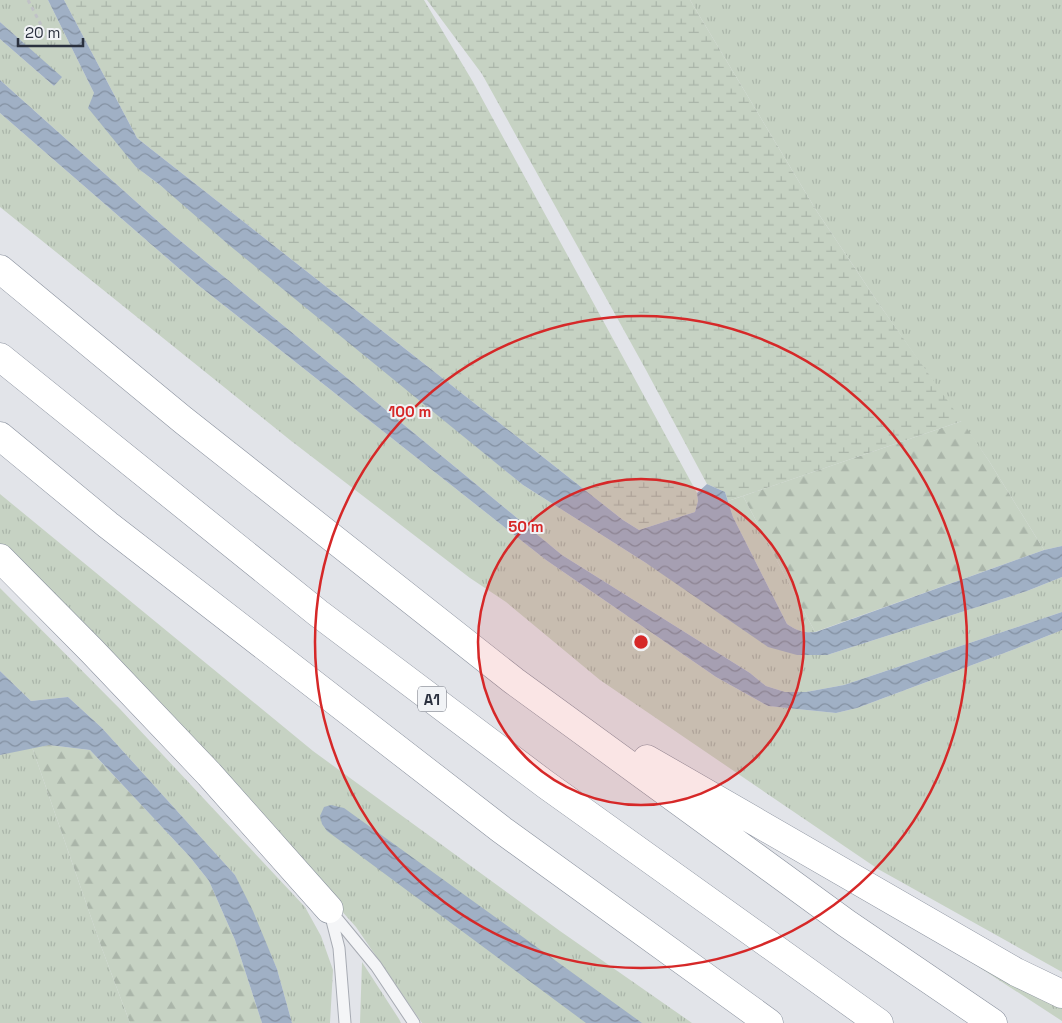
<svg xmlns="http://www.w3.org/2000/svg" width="1062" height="1023" font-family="'Space Grotesk',sans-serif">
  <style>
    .grass { fill: url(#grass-tufts) }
    .forest { fill: url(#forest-firs) }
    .wetland { fill: url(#wetland-marsh) }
    .water { fill: url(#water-waves) }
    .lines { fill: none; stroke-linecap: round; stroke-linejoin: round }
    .lane-casing { stroke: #a7abb3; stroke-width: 13 }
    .highway-casing { stroke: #8a919e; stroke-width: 29 }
    .path { stroke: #c0c2c7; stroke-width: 3; stroke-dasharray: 4 4; stroke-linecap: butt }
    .lane { stroke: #f4f5f7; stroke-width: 11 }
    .highway { stroke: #fff; stroke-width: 28 }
    .ring { fill: none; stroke: #d62828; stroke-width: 2.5 }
    .labels { text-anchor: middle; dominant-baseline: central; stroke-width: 4; stroke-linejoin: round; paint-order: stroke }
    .shield { fill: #f1f3f6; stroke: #666b76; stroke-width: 1 }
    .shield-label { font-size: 15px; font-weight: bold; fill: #2b313f }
    .centre { fill: #d62828; stroke: #f1f3f6; stroke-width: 2.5 }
    .ring-label { font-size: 15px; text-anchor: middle; font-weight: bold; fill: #d62828; stroke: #f1f3f6; stroke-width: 4; stroke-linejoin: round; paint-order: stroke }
  </style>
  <defs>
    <pattern id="grass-tufts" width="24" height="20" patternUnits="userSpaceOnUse" patternTransform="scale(1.25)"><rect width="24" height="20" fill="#c6d2c3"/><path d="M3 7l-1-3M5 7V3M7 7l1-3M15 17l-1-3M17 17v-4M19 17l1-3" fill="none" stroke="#aab5a9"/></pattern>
    <pattern id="forest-firs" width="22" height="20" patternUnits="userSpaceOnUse" patternTransform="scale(1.25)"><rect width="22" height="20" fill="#c6d2c3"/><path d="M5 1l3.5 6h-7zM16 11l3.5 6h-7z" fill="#aab5a9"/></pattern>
    <pattern id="wetland-marsh" width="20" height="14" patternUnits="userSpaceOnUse" patternTransform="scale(1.25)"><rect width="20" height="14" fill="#c6d2c3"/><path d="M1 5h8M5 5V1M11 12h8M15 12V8" fill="none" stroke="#aab5a9"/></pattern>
    <pattern id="water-waves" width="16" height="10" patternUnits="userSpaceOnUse" patternTransform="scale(1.25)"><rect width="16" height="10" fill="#a0b0c5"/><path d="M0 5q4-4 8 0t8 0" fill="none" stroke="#8390a1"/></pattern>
  </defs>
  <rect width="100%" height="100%" fill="#e2e4e9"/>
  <!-- grass -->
  <path class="grass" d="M0,0H48L94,93L136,167L160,185L523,485L646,563L827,655L1027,591L1062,577V612L844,685L806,692H785L766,686L750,673L562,555L171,233L0,80V39L54,86L61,77L0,22Z
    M690,0H1062V546L1044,550L989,461L879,304L816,210Z
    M0,113L198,285L546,560L716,677L768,706L836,713L857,708L1015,649L1062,630V972L878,869L600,680L506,602L470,578L290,440L0,207Z
    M0,494L313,751L560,931L692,1023H422L356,927L277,839L0,552Z
    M743,496L815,632C804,633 797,631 787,624L733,517L728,501Z
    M0,588L120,709L305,907L321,936L333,970L330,1023H292L277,969L235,875L102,728L68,697L31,701L0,671Z
    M32,747L101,946L130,1023H0V755Z
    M939,941L1062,1007V1021Z
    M362,962L399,1019L401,1023H360Z"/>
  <!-- forest -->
  <path class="forest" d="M962,421L989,461L1044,550L815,632L743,496Z
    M49,745L90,750L190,857L209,881L235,940L262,1023H130L101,946L32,747Z"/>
  <!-- wetland -->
  <path class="wetland" d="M64,0H424L473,82L697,493L698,501L695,512L639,530L623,520L137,138Z
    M427,0H690L816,210L879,304L962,421L728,501L725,492L707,484L646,370L482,74Z"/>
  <!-- water -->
  <path class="water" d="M48,0H64L137,138L623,520L639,530L695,512L698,501L697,493L707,484L725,492L733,517L787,624C797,631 804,633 816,632L1044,550L1062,546V577L1027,591L827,655H797L768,647L646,563L523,485L229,245L160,185L136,167L88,108L94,93Z
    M0,22L62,77L54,86L0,39Z
    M0,80L171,233L562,555L750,673L766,686L785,692H806L844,685L1062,612V630L1015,649L857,708L836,713L768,706L716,677L546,560L198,285L0,113Z
    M0,671L31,701L68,697L102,728L235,875L253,911L277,969L292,1023H262L235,940L209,881L190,857L90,750L49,745L0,755Z
    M331,805L344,808L642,1023H586L327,831L322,824L320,816L324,807Z"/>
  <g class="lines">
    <defs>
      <path id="lane" d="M329,909L376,966L414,1023
        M330,913L339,948L345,1023"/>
      <path id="highway" d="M0,269L183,420L514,681L846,923L993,1023
        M0,357L318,613L545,784L879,1023
        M0,436L108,525L502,830L769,1023
        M0,558L92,651L209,774L329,909
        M647,759L1016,972L1062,994"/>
    </defs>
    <!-- lane casing -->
    <use href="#lane" class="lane-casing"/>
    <!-- highway casing -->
    <use href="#highway" class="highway-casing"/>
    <!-- path -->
    <path class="path" d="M28,0L49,40"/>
    <!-- lane -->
    <use href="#lane" class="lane"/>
    <!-- highway -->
    <use href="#highway" class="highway"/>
  </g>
  <!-- distance rings -->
  <circle cx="641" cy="642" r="163" fill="#d62828" fill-opacity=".12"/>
  <g class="ring">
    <circle cx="641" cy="642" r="163"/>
    <circle cx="641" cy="642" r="326"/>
  </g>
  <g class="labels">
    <!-- shield labels -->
    <rect class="shield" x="418" y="686.5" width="28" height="25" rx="4"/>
    <g class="shield-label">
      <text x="432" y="699">A1</text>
    </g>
  </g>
  <circle cx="641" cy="642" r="8" class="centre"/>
  <g class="ring-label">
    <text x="410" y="417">100 m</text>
    <text x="526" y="532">50 m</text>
  </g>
  <!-- scale -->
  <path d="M18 38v8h65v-8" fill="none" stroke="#2b313f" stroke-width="2.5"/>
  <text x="25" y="38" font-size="15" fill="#2b313f" stroke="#f1f3f6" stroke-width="4" paint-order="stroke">20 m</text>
</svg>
